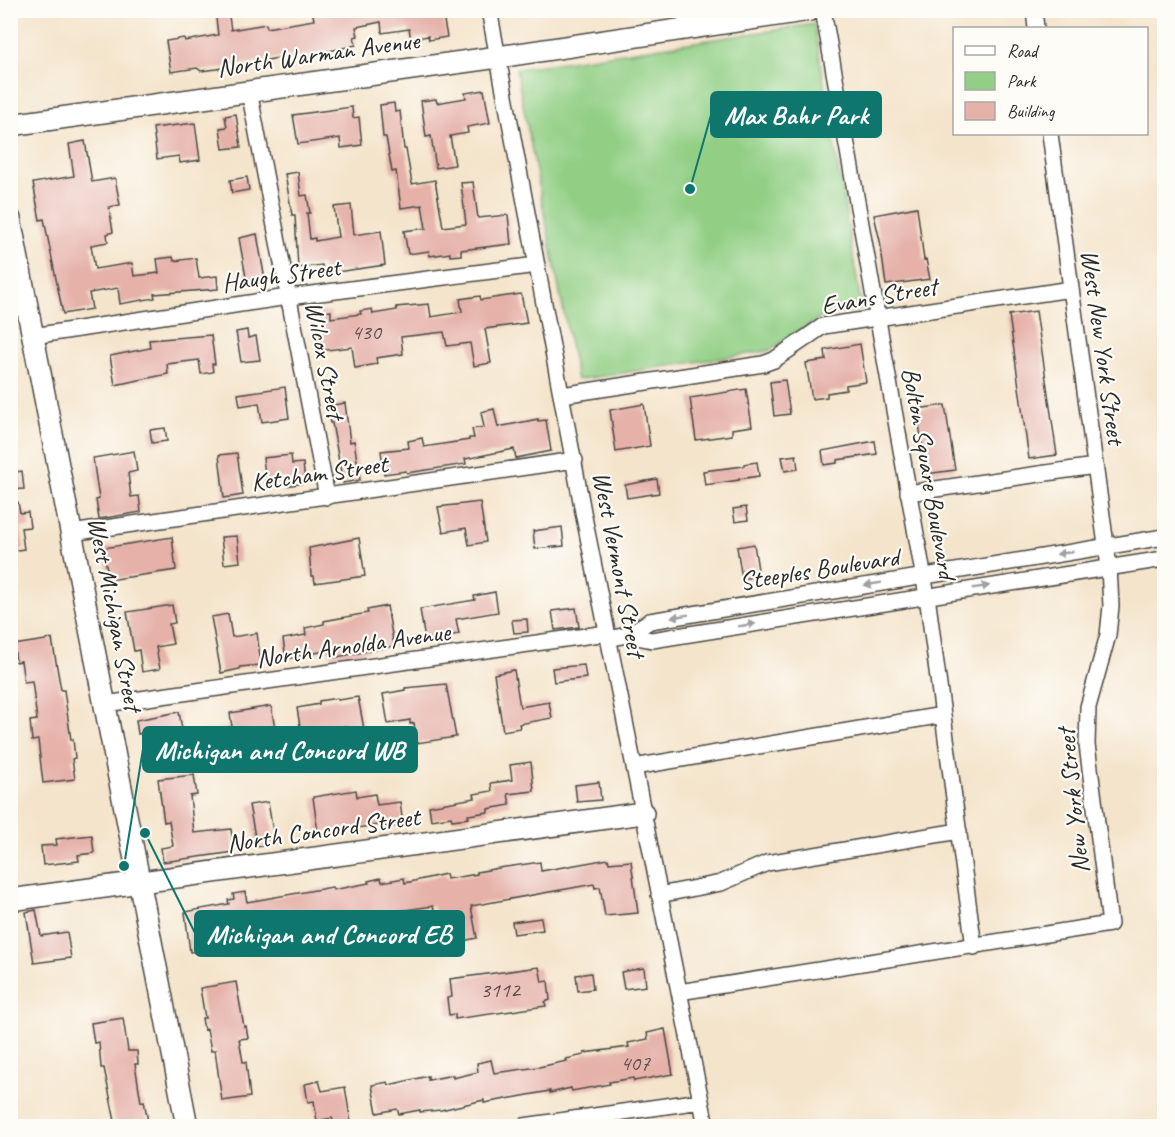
<svg xmlns="http://www.w3.org/2000/svg" width="1175" height="1137" font-family="Caveat,sans-serif">
  <style>
    .green { fill: #92cf85; stroke: #5e7d58; stroke-width: 1.5 }
    .building { fill: #e5b1a9 }
    .lines { fill: none; stroke-linecap: round; stroke-linejoin: round }
    .street-casing { stroke: #494743; stroke-width: 18 }
    .secondary-casing { stroke: #494743; stroke-width: 24 }
    .street { stroke: #fff; stroke-width: 15 }
    .secondary { stroke: #fff; stroke-width: 21 }
    .oneway { fill: #a0a0a0 }
    .labels { text-anchor: middle; dominant-baseline: central; stroke-width: 4.5; stroke-linejoin: round; paint-order: stroke }
    .number-label { font-size: 22px; fill: #5a4c4a }
    .street-label { font-size: 26px; fill: #2b2b2b; stroke: #fdfcf7 }
    .leader { fill: none; stroke: #0f766e; stroke-width: 2 }
    .callout-dot { fill: #0f766e; stroke: #fdfcf7; stroke-width: 2 }
    .callout { fill: #0f766e; stroke: #0f766e; stroke-width: 2 }
    .callout-label { font-size: 27px; text-anchor: middle; font-weight: bold; fill: #fff }
  </style>
  <rect width="100%" height="100%" fill="#fdfcf7"/>
  <filter id="ink" filterUnits="userSpaceOnUse"><feTurbulence type="fractalNoise" baseFrequency=".0167" numOctaves="2"/><feDisplacementMap in="SourceGraphic" scale="12" xChannelSelector="R" yChannelSelector="G"/><feConvolveMatrix kernelMatrix="1 2 1 2 8 2 1 2 1" color-interpolation-filters="sRGB"/></filter>
  <filter id="wash" filterUnits="userSpaceOnUse"><feTurbulence type="fractalNoise" baseFrequency=".008" numOctaves="4" result="noise"/><feDisplacementMap in="SourceGraphic" scale="24" xChannelSelector="R" yChannelSelector="G"/><feGaussianBlur stdDeviation="1.35" result="paint"/><feColorMatrix in="noise" values="0 0 0 0 0 0 0 0 0 0 0 0 0 0 0 0 0 1.4 0 .05"/><feComposite in="paint" operator="in"/></filter>
  <g filter="url(#wash)">
    <rect width="100%" height="100%" fill="#f4e4cb"/>
    <!-- green -->
    <path class="green" d="M814,24L862,309L823,316L768,351L577,380L516,69Z"/>
    <g id="blocks">
      <!-- building -->
      <path class="building" d="M215,10H228L231,30L266,24L267,28L314,20L312,10H442L447,37L429,40L428,36L411,39L409,29L382,33L381,22L356,27L358,36L354,37L356,45L316,54V55L296,58L295,55L217,69L201,71L197,68L171,72L166,41L184,38L185,41L218,35Z
        M484,90L490,123L467,127L468,133L450,136L455,165L436,168L431,136L426,137L421,101L436,99L437,103L466,98L465,93Z
        M394,103L395,112L400,111L404,149H406L412,184L435,180L443,227L466,224L461,183L473,182L478,218L508,215L511,244L461,250V255L450,256V253L430,256L429,251L408,254L404,231L426,228L422,205L401,208L396,171L392,172L386,137H383L380,105Z
        M352,107L353,118L359,117L362,145L341,148L340,138L298,144L293,115Z
        M236,114L241,147L223,149L220,128L227,127L225,116Z
        M195,123L200,160L180,163L179,156L157,159L153,128Z
        M85,141L92,182L115,178L120,205L109,207L113,232L107,234L108,242L91,245L95,269L132,263L134,276L159,273L157,259L173,257L174,261L196,258L199,278L217,276L218,289L154,294L155,298L120,304L118,288L89,293L92,309L63,314L44,219L40,220L33,183L74,176L69,144Z
        M298,172L301,196L307,195L310,213H307L310,239L315,238V241L338,237L334,207L351,205L354,235L381,231L385,265L323,274L322,265L298,268L295,215H292L285,174Z
        M247,177L249,190L232,193L230,180Z
        M917,207L924,260L926,259L930,279L886,285L880,241L874,215Z
        M257,234L265,280L247,283L239,238Z
        M521,294L527,323L485,329L491,363L474,366L470,343L447,346L444,332L401,337L403,354L376,358L377,364L355,368L352,347L319,351L314,313L331,311V318L361,314L360,311L372,309L373,314L397,310L396,307L429,304L431,317L462,312L460,299L480,296L481,300Z
        M1036,311L1057,455L1029,459L1009,315Z
        M247,330L248,338L256,336L260,360L241,362L236,332Z
        M211,335L215,364H212L213,372L201,374L199,360L167,364L168,374L115,385L110,356L150,348L149,340Z
        M860,344L866,382L846,385V390L827,393V397L812,399L806,363L826,360L825,350Z
        M785,380L790,414L774,416L770,382Z
        M285,387L289,418L262,422L259,403L240,406L238,394Z
        M746,389L752,426L732,429V435L696,440L690,398Z
        M345,403L350,442L354,441L360,480L343,483L332,423H330L327,406Z
        M644,404L650,446L616,452L610,410Z
        M945,405L955,470L926,474L917,409Z
        M494,409L498,427L538,419V421L546,420L551,451L516,458L514,449L465,459L466,464L407,473L406,471L384,474L381,451L409,448L408,441L422,438L424,447L469,440V438H474L472,429L484,427L481,412Z
        M165,428L167,441L152,443L150,430Z
        M875,441L877,454L837,460V463L824,465L822,451Z
        M134,451L137,471L128,473L131,497L139,496L141,512L99,519L96,500L99,499L93,458Z
        M237,453L243,495L224,498L219,455Z
        M291,455L292,464L303,463L305,483L287,486L286,478L266,481L263,458Z
        M796,455L798,469L785,471L782,457Z
        M757,462L759,476L739,479V480L705,485L703,471L744,466V464Z
        M22,471L24,489L10,490V473Z
        M657,479L659,493L627,498L625,485Z
        M10,502H18L20,513L28,512L30,527L21,528L24,549L10,551Z
        M480,502L486,542L469,545L466,528L443,532L438,507Z
        M746,507L748,520L735,522L733,509Z
        M562,527L564,546L535,549L533,531Z
        M237,536L240,562L224,564L221,537Z
        M172,537L176,570L109,580L103,548Z
        M359,538L365,576L315,583L314,576H311L309,548Z
        M754,544L759,576L742,579L737,547Z
        M495,592L498,612L456,619L459,634L425,640L420,609L475,600L474,596Z
        M172,605L175,623L169,624L173,644L156,647L160,669L142,672L139,650L134,651L127,612Z
        M387,606L394,646L332,658L329,650L286,659L283,639L306,635L305,628L324,624V621L368,613L367,610Z
        M576,608L579,627L555,630L552,611Z
        M228,614L232,637L257,633L261,665L240,667V669L221,673L211,617Z
        M527,619L528,632L514,633L512,620Z
        M52,639L61,690H64L71,740L73,739L75,758L72,759L75,779L43,783L38,740L32,741L30,721L37,720L32,681L24,682L21,661L16,662L14,645Z
        M584,665L586,678L554,682L552,668Z
        M514,670L520,707L549,702L552,718L519,724L520,728L503,731L494,674Z
        M446,684L456,737L417,743L414,723L410,724V720L388,724L383,694L405,690V688Z
        M358,697L364,729L347,732L346,726L321,731L322,734L302,738L297,708L319,704V701L337,698L338,700Z
        M271,706L277,740L236,748L235,744L153,759L148,732L138,734L136,720L179,712L183,735L232,727L230,713Z
        M531,762L534,791L508,794L510,805L488,809V812L468,815L469,818L452,820L451,817L431,820L429,806L475,798L474,794L492,791L491,783L512,780L510,765Z
        M194,775L197,795L190,796L194,833L231,829L234,852L163,862L161,848L173,846L169,821L164,822L158,779Z
        M599,782L601,800L577,802L575,785Z
        M356,790L357,797L375,794L377,805L400,802L403,825L386,827V824L318,833L313,797Z
        M268,802L275,844L257,847L249,805Z
        M92,835L94,853L78,855L79,861L43,865L41,846L57,845L56,839Z
        M608,859L609,863L631,861L638,913L605,916L600,887L595,888L594,884L471,906L477,938L449,944L443,912L435,913L433,906L384,913L385,919L373,922L372,919L347,924L346,921L301,930L298,923L280,926L279,924L271,925L270,917L221,924L224,948L190,952L185,912L229,904L228,900L234,899L233,894L245,892L247,902L332,887L333,890L369,883L368,881L381,878L382,882L404,878L405,883L446,874L447,879L477,874V872L499,868L540,862L541,871Z
        M36,910L41,936L67,932L71,958L34,963L26,912Z
        M541,918L543,930L514,934L512,922Z
        M539,967L542,982L548,981L550,1000L545,1002L546,1006L455,1019V1014L449,1015L447,998L452,997L450,979Z
        M644,968L646,986L624,989L621,972Z
        M591,973L593,989L578,991L576,975Z
        M236,982L244,1027L246,1026L248,1038L239,1039L243,1062H246L250,1097L222,1101L215,1050L211,1051L207,1029L204,1030L202,1018H205L200,988Z
        M123,1018L128,1051H137L138,1064H135L141,1102L144,1101L148,1121L116,1126L104,1068H101L99,1042L94,1043L91,1023Z
        M665,1029L673,1074L634,1081L633,1078L609,1082L610,1084L572,1091L571,1088L550,1093V1091L484,1103V1100L441,1110L420,1112V1110L399,1114L397,1109L377,1113L372,1085L388,1082L389,1085L428,1076V1080L453,1075V1078L478,1072L477,1063L491,1060L494,1073L539,1067L567,1061L566,1059L584,1055V1053L629,1047L628,1043L648,1039L647,1033Z
        M319,1081L322,1091L345,1087L351,1123L335,1126L332,1118L317,1121L314,1101L308,1102L305,1084Z"/>
    </g>
  </g>
  <g filter="url(#ink)">
    <use href="#blocks" fill-opacity="0" stroke="#494743" stroke-width="1.5"/>
    <g class="lines">
      <defs>
        <path id="street" d="M489,10L584,517L706,1126
          M823,10L927,596L974,947
          M1034,10L1036,28
          M249,91L327,497
          M33,336L281,298L537,265
          M562,395L763,364L774,360L823,326L1071,289
          M908,493L1095,466
          M71,533L575,460
          M627,635L650,621L1164,537
          M608,639L627,635L652,640L1164,559
          M105,704L607,633
          M634,767L943,715
          M659,895L721,883L767,863L959,831
          M679,992L1110,924L1087,745L1088,707L1108,635L1111,606L1109,567L1050,134
          M524,1126L701,1101"/>
        <path id="secondary" d="M10,125L498,57L810,10
          M10,219L187,1126
          M10,900L643,813"/>
      </defs>
      <!-- street casing -->
      <use href="#street" class="street-casing"/>
      <!-- secondary casing -->
      <use href="#secondary" class="secondary-casing"/>
      <!-- street -->
      <use href="#street" class="street"/>
      <!-- secondary -->
      <use href="#secondary" class="secondary"/>
    </g>
    <!-- one-way arrows -->
    <defs><path id="oneway-solid" d="M-6-.8H1V-3.2L6.5 0L1 3.2V.8H-6Z" transform="scale(1.5)"/></defs>
    <g class="oneway">
      <use href="#oneway-solid" transform="translate(1065 553) rotate(171)"/>
      <use href="#oneway-solid" transform="translate(873 584) rotate(171)"/>
      <use href="#oneway-solid" transform="translate(981 587) rotate(-9)"/>
      <use href="#oneway-solid" transform="translate(680 616) rotate(171)"/>
      <use href="#oneway-solid" transform="translate(747 625) rotate(-9)"/>
    </g>
  </g>
  <g class="labels">
    <!-- number labels -->
    <g class="number-label">
      <text x="366" y="332">430</text>
      <text x="500" y="990">3112</text>
      <text x="635" y="1063">407</text>
    </g>
    <!-- street labels -->
    <g class="street-label">
      <text transform="translate(318 54) rotate(-8)">North Warman Avenue</text>
      <text transform="translate(281 275) rotate(-8)">Haugh Street</text>
      <text transform="translate(879 296) rotate(-10)">Evans Street</text>
      <text transform="translate(1103 347) rotate(82)">West New York Street</text>
      <text transform="translate(325 360) rotate(79)">Wilcox Street</text>
      <text transform="translate(319 473) rotate(-8)">Ketcham Street</text>
      <text transform="translate(929 473) rotate(80)">Bolton Square Boulevard</text>
      <text transform="translate(619 564) rotate(79)">West Vermont Street</text>
      <text transform="translate(819 569) rotate(-9)">Steeples Boulevard</text>
      <text transform="translate(115 614) rotate(79)">West Michigan Street</text>
      <text transform="translate(353 645) rotate(-8)">North Arnolda Avenue</text>
      <text transform="translate(1073 801) rotate(-96)">New York Street</text>
      <text transform="translate(323 830) rotate(-8)">North Concord Street</text>
    </g>
  </g>
  <!-- callouts -->
  <path class="leader" d="M690 189L711 115M124 866L143 749M145 833L195 933"/>
  <g class="callout-dot">
    <circle cx="690" cy="189" r="6"/>
    <circle cx="124" cy="866" r="6"/>
    <circle cx="145" cy="833" r="6"/>
  </g>
  <g class="callout">
    <rect x="711" y="92" width="170" height="45" rx="6"/>
    <rect x="143" y="727" width="274" height="45" rx="6"/>
    <rect x="195" y="911" width="269" height="45" rx="6"/>
  </g>
  <g class="callout-label">
    <text x="796" y="124">Max Bahr Park</text>
    <text x="280" y="759">Michigan and Concord WB</text>
    <text x="329" y="943">Michigan and Concord EB</text>
  </g>
  <!-- margin -->
  <rect width="1175" height="1137" fill="none" stroke="#fdfcf7" stroke-width="36"/>
  <!-- legend -->
  <rect x="953" y="27" width="195" height="108" fill="#fdfcf7" stroke="#a9a8a5" stroke-width="1.5"/>
  <rect x="965" y="46" width="30" height="9" fill="#ffffff" stroke="#a9a8a5" stroke-width="1.5"/>
  <text x="1007" y="57" font-size="18" fill="#2b2b2b">Road</text>
  <rect x="965" y="72" width="30" height="18" fill="#92cf85" stroke="#a9a8a5" stroke-width="1.5"/>
  <text x="1007" y="87" font-size="18" fill="#2b2b2b">Park</text>
  <rect x="965" y="102" width="30" height="18" fill="#e5b1a9" stroke="#a9a8a5" stroke-width="1.5"/>
  <text x="1007" y="117" font-size="18" fill="#2b2b2b">Building</text>
</svg>
